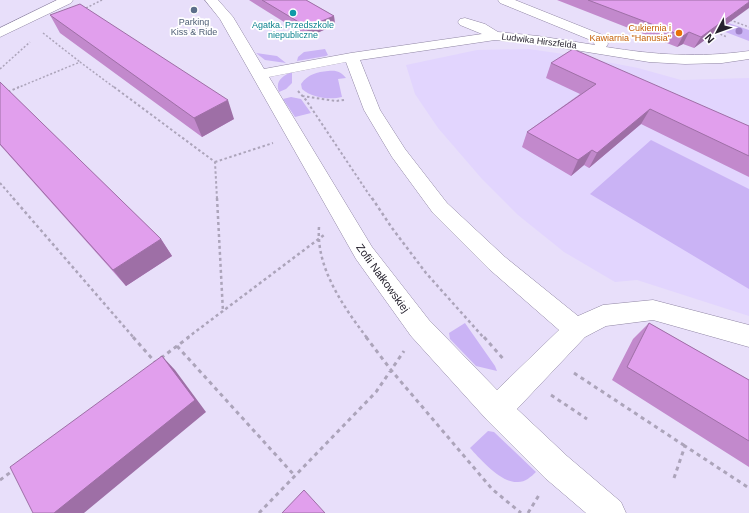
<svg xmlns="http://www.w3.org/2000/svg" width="749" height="513" font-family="Helvetica,sans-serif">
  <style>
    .built { fill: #e2d5fe }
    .green { fill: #cab3f5 }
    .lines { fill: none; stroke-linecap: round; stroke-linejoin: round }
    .minor-casing { stroke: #9086a4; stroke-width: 1 }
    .path-far3 { stroke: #aca4ba; stroke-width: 1.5; stroke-dasharray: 2 2; stroke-linecap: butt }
    .path-far2 { stroke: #aca4ba; stroke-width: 2; stroke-dasharray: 2.5 2.5; stroke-linecap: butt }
    .path-far1 { stroke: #aca4ba; stroke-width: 2.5; stroke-dasharray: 3 3; stroke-linecap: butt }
    .path { stroke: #aca4ba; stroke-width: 3; stroke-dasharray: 4 4; stroke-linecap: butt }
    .minor { fill: #fff; fill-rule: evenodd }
    .tree { fill: #9d80c5 }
    .wall { fill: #c289cc }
    .shaded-wall { fill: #9e6fa6 }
    .building { fill: #e19fed; stroke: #9e6fa6 }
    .service-dot { fill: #5c6f8a; stroke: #fff; stroke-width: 1.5 }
    .culture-dot { fill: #0f9aa8; stroke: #fff; stroke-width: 1.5 }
    .food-dot { fill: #e8710a; stroke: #fff; stroke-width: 1.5 }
    .labels { text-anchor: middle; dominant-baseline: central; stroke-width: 3.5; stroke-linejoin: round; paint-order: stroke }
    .far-service-label { font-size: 9px; fill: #4e5e75; stroke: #fff }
    .far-culture-label { font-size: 9px; fill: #0d838f; stroke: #fff }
    .far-food-label { font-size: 9px; fill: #c56008; stroke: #fff; text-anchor: end }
    .far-street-label { font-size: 9px; fill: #26222e; stroke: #fff }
    .street-label { font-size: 11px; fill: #26222e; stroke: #fff }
  </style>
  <rect width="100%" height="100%" fill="#e8dffa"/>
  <!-- built -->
  <path class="built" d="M529,49L570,55L638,68L681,80L749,78V316L637,280L615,282L564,252L518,215L482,179L438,128L415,94L406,65L477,50Z"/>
  <!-- green -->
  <path class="green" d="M702,14L749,30V41L689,18Z
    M325,49L328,55L326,56L297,61L298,57L304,52Z
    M256,53L277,56L286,63L265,60Z
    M328,71C337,70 341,72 346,78L338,79L342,97C330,100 312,98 302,89L301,84C308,74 317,72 328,71Z
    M292,72V83L286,89L279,92C275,81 282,76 292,72Z
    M291,97L301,99L311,113L295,117L283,99Z
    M651,140L749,189V289L590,194Z
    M465,323L495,366L497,371L476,366L450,339L449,333Z
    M488,431L494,432L536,472C531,477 525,482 518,482C502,484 480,459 470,448Z"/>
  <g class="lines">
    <defs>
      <path id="minor" d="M57,0H73L71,3L0,37V28Z
        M205,0H218L233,17L264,69L351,53L482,34L460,25L458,22L460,19L465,18L485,24L498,32L538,36L595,45L593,41L500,3L498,0H515L605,36L608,44L606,47C656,55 698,58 749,51V59L722,63L685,64L649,62L538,44L495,40L360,60L380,110L405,149L447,203L505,257L578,316L603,305L653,300L749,325V347L653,320L606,326L585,337L517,409L567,456L621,502L626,513H586L545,478L487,420L411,336L356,259L220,19ZM346,62L364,110L392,157L433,213L489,269L559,330L497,390L429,320L372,247L269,77Z"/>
    </defs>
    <!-- minor casing -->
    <use href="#minor" class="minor-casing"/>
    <!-- path-far3 -->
    <path class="path-far3" d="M86,8L102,0
      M730,20L749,27
      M713,31L727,37
      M43,33L80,62
      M0,69L30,42
      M17,88L80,62L115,88"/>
    <!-- path-far2 -->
    <path class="path-far2" d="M114,87L215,162L217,199
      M298,91L306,100L372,199
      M8,92L19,87
      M302,96L336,101L344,100
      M215,162L273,143
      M0,183L14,199"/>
    <!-- path-far1 -->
    <path class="path-far1" d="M13,198L134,338
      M217,198L223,312
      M372,198L392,228L426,273L484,338
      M319,227C316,268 343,306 367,338
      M187,338L324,235"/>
    <!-- path -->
    <path class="path" d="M133,337L155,362
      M366,337L391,370L492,489L521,513
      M484,337L505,361
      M177,346L295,476
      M161,358L189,337
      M574,373L685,446
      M551,395L587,419
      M674,478L685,446L749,488
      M0,480L15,469
      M259,513L376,392L404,351
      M528,513L539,495"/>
    <!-- minor -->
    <use href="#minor" class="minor"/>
  </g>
  <!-- trees -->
  <circle class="tree" cx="739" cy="31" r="3.5"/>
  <!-- wall -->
  <path class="wall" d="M249,0H306L334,16L335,25L308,37Z
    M557,0H749L694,48L683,44L677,47Z
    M50,15L234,119L202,137L60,33Z
    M551,63L749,126V177L641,124L589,168L584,165L571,176L522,147L527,132L580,94L546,78Z
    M0,82L161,239L172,256L126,286L0,145Z
    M649,323L749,380V467L612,380L633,339Z"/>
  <!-- shaded-wall -->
  <path class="shaded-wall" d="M749,2V8L694,48L701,37Z
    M334,16L335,25L308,37L307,27Z
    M689,32L683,44L677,47L683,36Z
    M228,100L234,119L202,137L194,118Z
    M650,109L641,124L589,168L597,153Z
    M592,150L584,165L571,176L578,160Z
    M161,239L172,256L126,286L113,270Z
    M162,356L175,370L206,412L84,513H54Z"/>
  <!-- building -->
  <path class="building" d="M262,0H306L334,16L307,27Z
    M588,0H749V2L701,37L689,32L683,36Z
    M80,4L228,100L194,118L50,15Z
    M573,49L749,126V156L650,109L597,153L592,150L578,160L527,132L596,84L551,63Z
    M0,82L161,239L113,270L0,144Z
    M649,323L749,380V441L627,367Z
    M162,356L195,400L54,513H33L10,467Z
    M304,490L325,513H282Z"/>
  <!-- markers -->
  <circle class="service-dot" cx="194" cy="10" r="4"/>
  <circle class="culture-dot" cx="293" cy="13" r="4"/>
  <circle class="food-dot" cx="679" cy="33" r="4"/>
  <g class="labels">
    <!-- far-service labels -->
    <g class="far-service-label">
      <text x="194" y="22">Parking<tspan x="194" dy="10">Kiss &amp; Ride</tspan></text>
    </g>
    <!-- far-culture labels -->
    <g class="far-culture-label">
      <text x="293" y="25">Agatka. Przedszkole<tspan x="293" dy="10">niepubliczne</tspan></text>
    </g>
    <!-- far-food labels -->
    <g class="far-food-label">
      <text x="671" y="28">Cukiernia i<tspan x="671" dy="10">Kawiarnia "Hanusia"</tspan></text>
    </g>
    <!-- far-street labels -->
    <g class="far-street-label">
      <text transform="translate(539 41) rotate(7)">Ludwika Hirszfelda</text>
    </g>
    <!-- street labels -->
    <g class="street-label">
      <text transform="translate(383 278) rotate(54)">Zofii Nałkowskiej</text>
    </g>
  </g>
  <!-- north arrow -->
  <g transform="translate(717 32) rotate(229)" stroke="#ffffff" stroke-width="3" paint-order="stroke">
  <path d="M0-3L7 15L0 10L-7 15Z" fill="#26222e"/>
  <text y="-6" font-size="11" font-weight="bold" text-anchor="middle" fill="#26222e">N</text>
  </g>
</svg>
